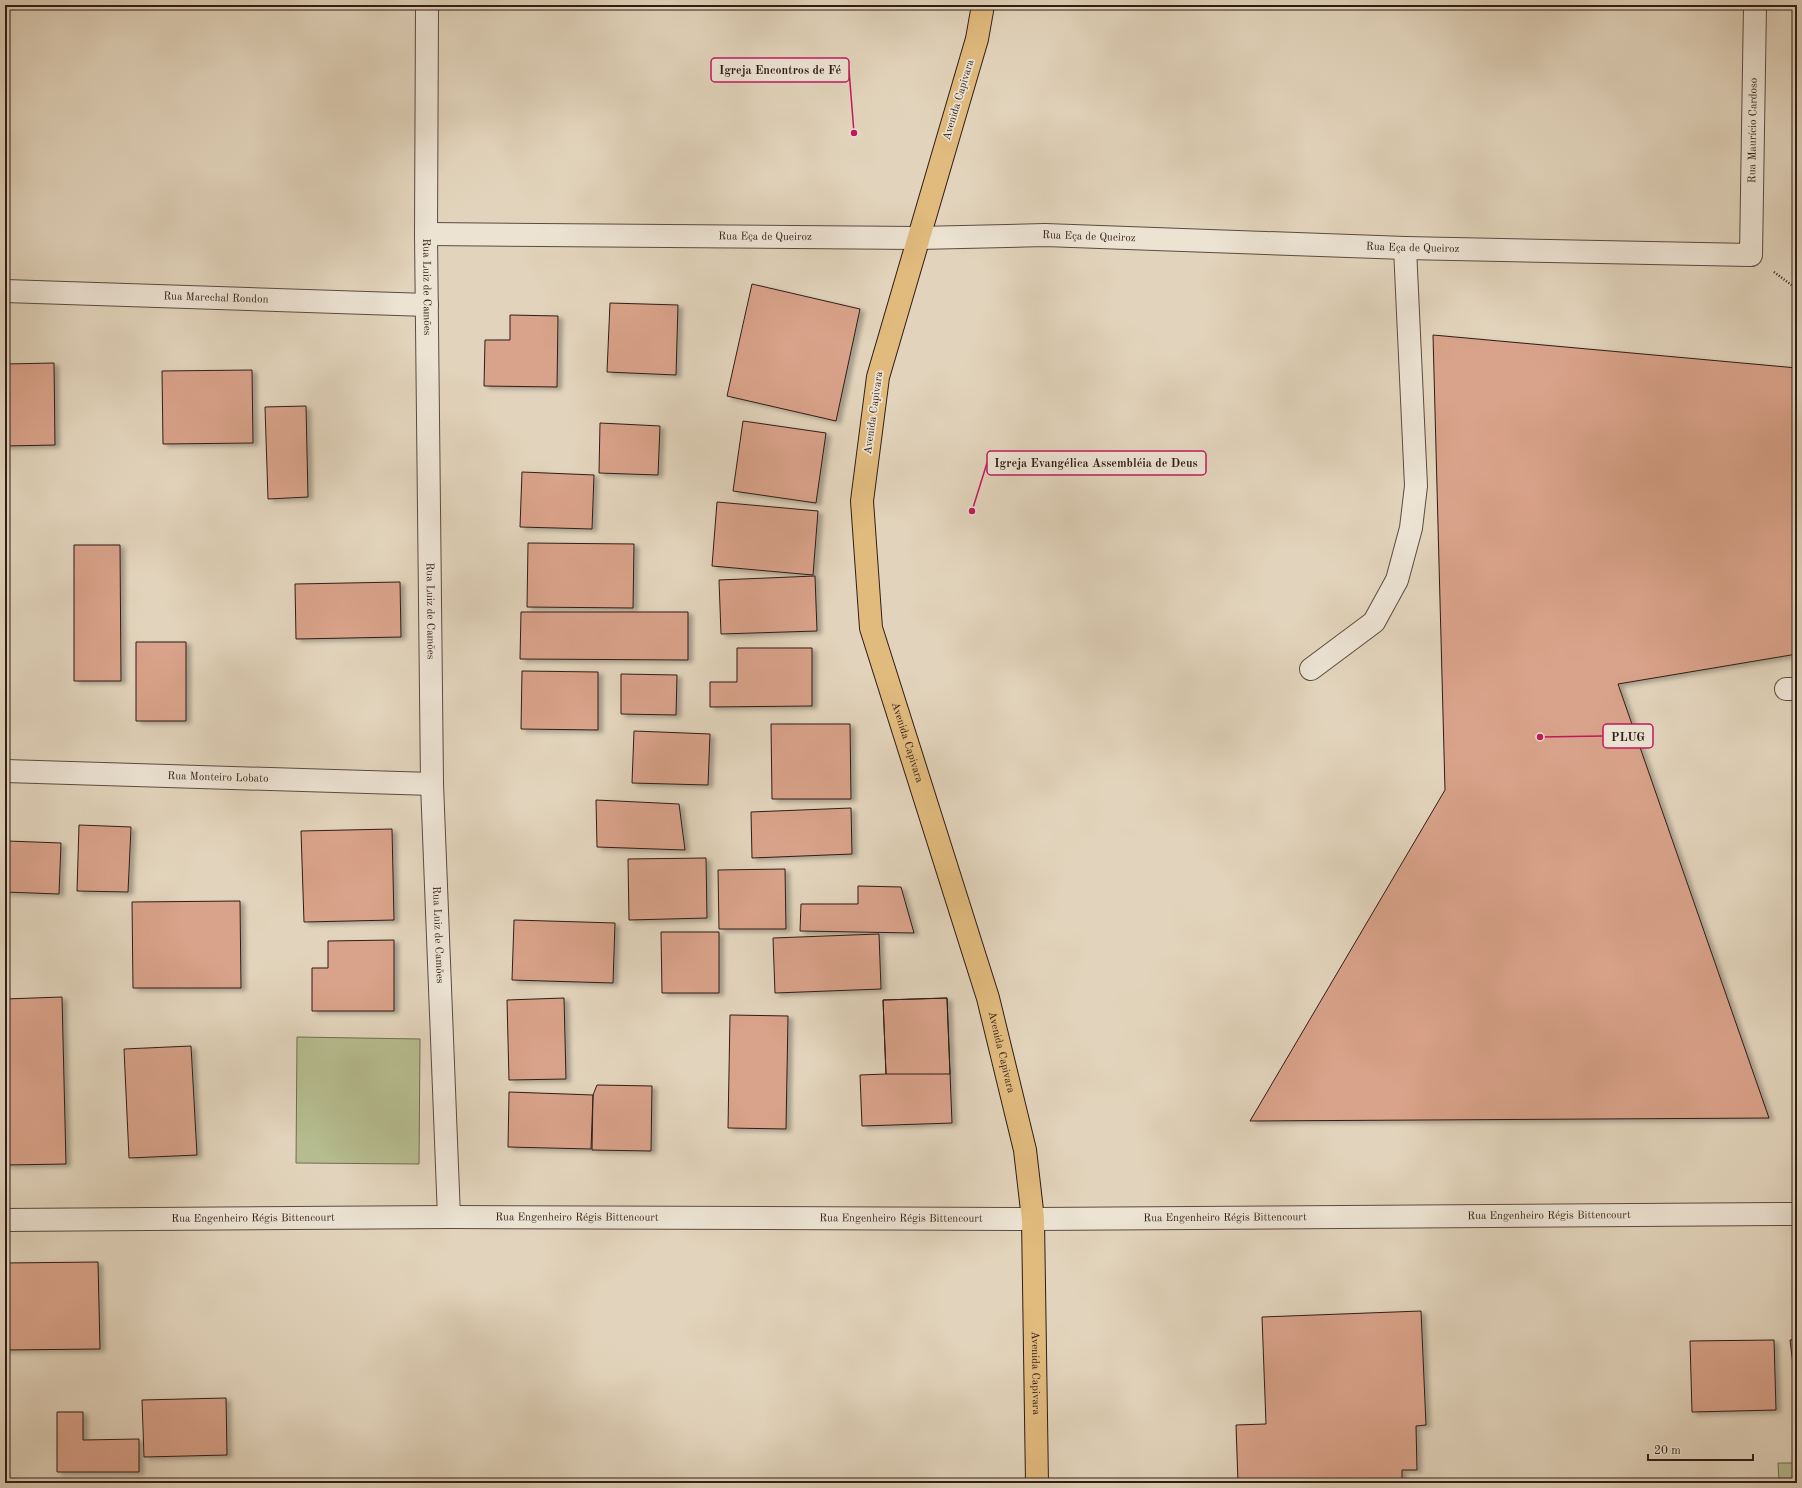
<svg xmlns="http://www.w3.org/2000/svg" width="1802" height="1488" font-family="'Old Standard TT',serif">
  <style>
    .green { fill: #b5bc8f; stroke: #726c52 }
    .building { fill: #d9a28a; stroke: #301d16; filter: url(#shadow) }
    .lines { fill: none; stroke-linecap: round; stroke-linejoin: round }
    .minor-casing { stroke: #5c4b40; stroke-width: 24 }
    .major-casing { stroke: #301d16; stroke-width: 24 }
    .path { stroke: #301d16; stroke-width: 2.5; stroke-dasharray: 1 2; stroke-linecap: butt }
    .minor { stroke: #ece3d3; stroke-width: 22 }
    .major { stroke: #e1ba7e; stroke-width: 22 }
    .labels { text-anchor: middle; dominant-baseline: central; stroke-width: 3.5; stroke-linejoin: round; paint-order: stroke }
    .street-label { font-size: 11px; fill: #301d16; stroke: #ece3d3 }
    .leader { fill: none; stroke: #c2185b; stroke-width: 1.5 }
    .callout-dot { fill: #c2185b; stroke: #ece3d3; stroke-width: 1.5 }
    .callout { fill: #ece3d3; stroke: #c2185b; stroke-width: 1.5 }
    .callout-label { font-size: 12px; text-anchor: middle; font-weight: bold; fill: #301d16 }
  </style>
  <defs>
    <filter id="shadow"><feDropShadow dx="4.5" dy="2.5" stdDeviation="2" flood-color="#0004"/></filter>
  </defs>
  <rect width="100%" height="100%" fill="#e2d4bc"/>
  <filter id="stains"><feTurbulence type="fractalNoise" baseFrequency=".005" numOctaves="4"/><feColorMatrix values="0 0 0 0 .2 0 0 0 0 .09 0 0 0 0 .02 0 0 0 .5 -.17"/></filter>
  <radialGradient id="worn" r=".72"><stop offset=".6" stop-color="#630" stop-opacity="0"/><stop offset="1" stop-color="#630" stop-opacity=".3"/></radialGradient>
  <!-- green -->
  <path class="green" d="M297,1037L420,1039L419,1164L296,1163Z
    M1778,1463H1797V1483H1779Z"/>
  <!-- building -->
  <path class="building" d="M752,284L860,309L836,421L727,396Z
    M610,303L678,305L676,375L607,372Z
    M510,315L558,316L557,387L484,386L485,340H510Z
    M1433,335L1797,368V654L1618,684L1769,1118L1250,1121L1445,790Z
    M54,363L55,445L5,446V364Z
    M252,370L253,443L163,444L162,371Z
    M306,406L308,497L268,499L265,407Z
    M743,421L826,433L816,503L733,491Z
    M600,423L660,426L658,475L599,473Z
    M522,472L594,475L592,529L520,527Z
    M717,502L818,511L813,575L712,566Z
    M528,543L634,544L633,608L527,607Z
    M74,545H120L121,681H74Z
    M815,576L817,631L721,634L719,580Z
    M400,582L401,637L296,639L295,584Z
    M521,612H688V660L520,659Z
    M136,642H186V721H136Z
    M737,648H812V706L710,707V682H737Z
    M522,671L598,672V730L521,729Z
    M621,674L677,675L676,715L621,714Z
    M771,724H850L851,799H772Z
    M634,731L710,734L708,785L632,783Z
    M596,800L679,804L685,850L597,847Z
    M851,808L852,854L752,858L751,812Z
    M79,825L131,827L128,892L77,891Z
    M392,829L394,920L304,922L301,831Z
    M7,841L61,843L59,894L5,892Z
    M706,858L707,918L629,920L628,859Z
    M785,869L786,929H719L718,870Z
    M858,886L901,887L914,933L800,931L801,904H858Z
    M240,901L241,988H133L132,902Z
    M514,920L615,923L613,983L512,980Z
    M661,932H719V993H662Z
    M879,934L881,989L775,993L773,938Z
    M394,940V1011H312V968H328V941Z
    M62,997L66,1164L5,1165V999Z
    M564,998L566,1079L509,1080L507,1000Z
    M947,998L952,1123L862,1126L860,1075L886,1074L883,1000Z
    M947,998L950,1074H886L883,1000Z
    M730,1015L788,1016L786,1129L728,1128Z
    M191,1046L197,1155L129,1158L124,1049Z
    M597,1085L652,1086L651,1151L592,1150L593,1095Z
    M509,1092L593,1095L591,1149L508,1147Z
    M98,1262L100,1349L5,1350V1263Z
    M1421,1311L1426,1425L1416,1426L1417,1470H1402V1483H1238L1236,1425L1266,1424L1262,1317Z
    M1797,1339V1398L1790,1340Z
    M1774,1340L1776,1410L1692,1412L1690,1341Z
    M226,1398L227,1455L144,1457L142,1400Z
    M57,1412H83V1440L139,1439V1472H57Z"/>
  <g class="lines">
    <defs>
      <g id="minor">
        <path id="s1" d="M427,5L426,234L432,784L449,1217"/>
        <path id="s2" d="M426,234L918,238L1045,235L1405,248L1751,255L1755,5"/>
        <path id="s3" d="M5,291L427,305"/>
        <path d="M1311,669L1374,622L1397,580L1411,528L1416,486L1405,248"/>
        <path d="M1786,689H1797"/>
        <path id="s4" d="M5,771L432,784"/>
        <path id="s5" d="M5,1220L449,1217L1033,1219L1797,1214"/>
      </g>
      <g id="major">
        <path id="s6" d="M983,5L977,39L878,377L862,501L871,628L988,998L1025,1150L1033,1219L1037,1483"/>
      </g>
    </defs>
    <!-- minor casing -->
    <use href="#minor" class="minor-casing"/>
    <!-- major casing -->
    <use href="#major" class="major-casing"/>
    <!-- path -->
    <path class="path" d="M1774,272L1797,289"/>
    <!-- minor -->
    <use href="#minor" class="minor"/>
    <!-- major -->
    <use href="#major" class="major"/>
  </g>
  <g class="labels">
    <!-- street labels -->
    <g class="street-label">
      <text transform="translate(959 100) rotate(-73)">Avenida Capivara</text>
      <text stroke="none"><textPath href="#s2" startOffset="1450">Rua Maurício Cardoso</textPath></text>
      <text stroke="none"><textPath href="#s2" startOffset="339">Rua Eça de Queiroz</textPath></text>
      <text stroke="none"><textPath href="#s2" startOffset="663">Rua Eça de Queiroz</textPath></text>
      <text stroke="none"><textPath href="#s2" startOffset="987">Rua Eça de Queiroz</textPath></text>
      <text stroke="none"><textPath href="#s1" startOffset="282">Rua Luiz de Camões</textPath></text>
      <text stroke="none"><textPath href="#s3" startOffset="211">Rua Marechal Rondon</textPath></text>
      <text transform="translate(874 413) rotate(-82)">Avenida Capivara</text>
      <text stroke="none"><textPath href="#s1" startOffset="606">Rua Luiz de Camões</textPath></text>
      <text stroke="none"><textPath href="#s6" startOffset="759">Avenida Capivara</textPath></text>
      <text stroke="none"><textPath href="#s4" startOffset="213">Rua Monteiro Lobato</textPath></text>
      <text stroke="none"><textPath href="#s1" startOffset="930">Rua Luiz de Camões</textPath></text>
      <text stroke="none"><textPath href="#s6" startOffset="1083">Avenida Capivara</textPath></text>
      <text stroke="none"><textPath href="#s5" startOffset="1544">Rua Engenheiro Régis Bittencourt</textPath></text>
      <text stroke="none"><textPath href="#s5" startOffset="572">Rua Engenheiro Régis Bittencourt</textPath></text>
      <text stroke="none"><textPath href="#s5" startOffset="248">Rua Engenheiro Régis Bittencourt</textPath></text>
      <text stroke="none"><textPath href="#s5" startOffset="1220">Rua Engenheiro Régis Bittencourt</textPath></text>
      <text stroke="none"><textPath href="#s5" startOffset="896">Rua Engenheiro Régis Bittencourt</textPath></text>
      <text stroke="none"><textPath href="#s6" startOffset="1407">Avenida Capivara</textPath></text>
    </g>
  </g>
  <!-- callouts -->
  <path class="leader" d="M854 133L849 70M972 511L987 463M1540 737L1603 736"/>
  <g class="callout-dot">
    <circle cx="854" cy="133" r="4"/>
    <circle cx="972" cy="511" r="4"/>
    <circle cx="1540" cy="737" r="4"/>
  </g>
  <g class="callout">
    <rect x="711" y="58" width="138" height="24" rx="4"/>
    <rect x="987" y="451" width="219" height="24" rx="4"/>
    <rect x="1603" y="724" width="50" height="24" rx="4"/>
  </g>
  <g class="callout-label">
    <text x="780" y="74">Igreja Encontros de Fé</text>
    <text x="1096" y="467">Igreja Evangélica Assembléia de Deus</text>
    <text x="1628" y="741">PLUG</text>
  </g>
  <!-- margin -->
  <rect width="1802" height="1488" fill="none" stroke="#e2d4bc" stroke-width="20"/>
  <rect x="6" y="6" width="1790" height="1476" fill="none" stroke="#301d16" stroke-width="2"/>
  <rect x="10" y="10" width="1782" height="1468" fill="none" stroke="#301d16"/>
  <!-- scale -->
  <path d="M1648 1454v6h105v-6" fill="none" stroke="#301d16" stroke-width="2"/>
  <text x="1654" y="1454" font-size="12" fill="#301d16" stroke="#ece3d3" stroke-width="3" paint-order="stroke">20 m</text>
  <rect width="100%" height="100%" filter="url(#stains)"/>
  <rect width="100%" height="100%" fill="url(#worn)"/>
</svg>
